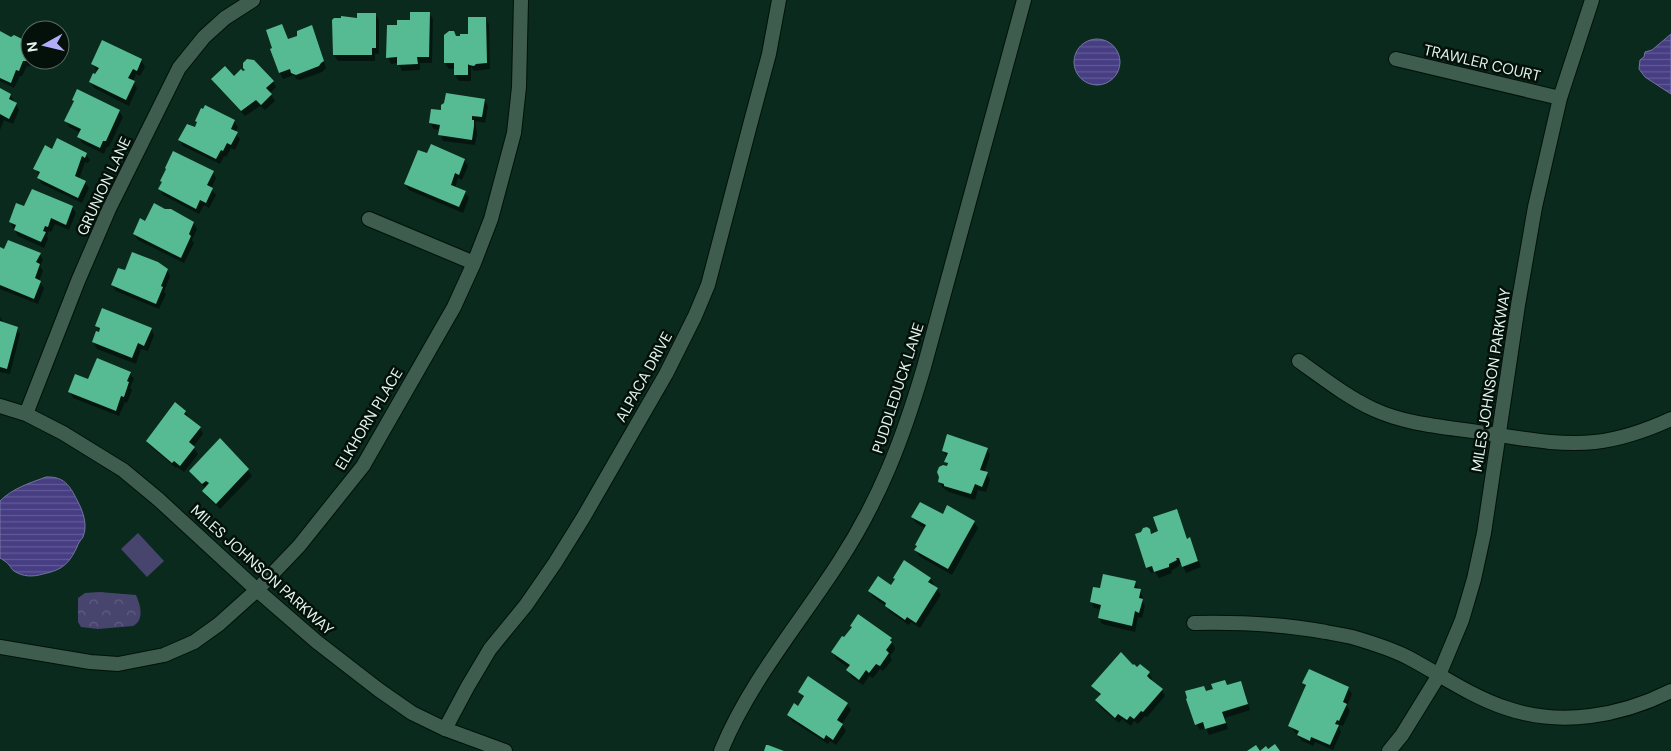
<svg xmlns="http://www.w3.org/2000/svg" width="1671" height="751" font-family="'DM Sans',sans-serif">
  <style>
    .park { fill: url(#park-crowns) }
    .pitch { fill: #47446d }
    .water { fill: url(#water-rules); stroke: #7674a2 }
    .shadow { fill: #0007 }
    .building { fill: #56bb93 }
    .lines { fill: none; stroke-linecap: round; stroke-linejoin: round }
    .minor-casing { stroke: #001109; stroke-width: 16 }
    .minor { stroke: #3e5d4f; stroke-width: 14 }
    .labels { text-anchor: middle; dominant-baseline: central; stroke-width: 5; stroke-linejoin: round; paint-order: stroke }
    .street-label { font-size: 15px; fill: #e3f5ec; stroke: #04100a }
  </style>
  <defs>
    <pattern id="park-crowns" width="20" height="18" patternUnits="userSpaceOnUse" patternTransform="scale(1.25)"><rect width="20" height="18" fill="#47446d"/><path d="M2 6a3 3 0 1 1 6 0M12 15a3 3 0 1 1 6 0" fill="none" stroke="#616082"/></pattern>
    <pattern id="water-rules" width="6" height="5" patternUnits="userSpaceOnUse" patternTransform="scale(1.25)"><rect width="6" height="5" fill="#473d83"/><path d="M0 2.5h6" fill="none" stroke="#615a95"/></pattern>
  </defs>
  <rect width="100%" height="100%" fill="#0a2a1e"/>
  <!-- park -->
  <path class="park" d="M99,592L136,595C140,604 145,620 133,626L98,629L81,627L78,622V598L85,593Z"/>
  <!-- pitch -->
  <path class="pitch" d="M138,533L164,561L147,577L121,549Z"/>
  <!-- water -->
  <path class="water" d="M1671,34V94L1645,77L1639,69L1640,60L1644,57L1645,52L1652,50Z
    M1074 62a23 23 0 1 1 46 0a23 23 0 1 1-46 0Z
    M46,477C64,476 70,486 77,500C83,511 88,525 83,537C81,540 78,543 77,547C69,564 62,570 43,574C33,577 23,577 14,571C10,568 12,568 9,565C7,562 3,560 0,558V501C13,488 30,483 46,477Z"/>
  <!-- shadow -->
  <path class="shadow" d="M429,13L433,19L432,63H420V70L402,71L398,63L391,64L388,57L398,26Z
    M375,14L379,20V54H375V61H338L334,55V20L359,19Z
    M485,18L489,24L490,69L474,71L471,67V81H459L455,75V69H449L445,63V36L456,38L470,35Z
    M281,25L288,40L299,36L311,27L315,33L326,68L322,72L300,80L296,79L294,75L283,79L280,73L273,49Z
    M0,32L11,38L30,45V60H33L29,67L27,66L22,76H20L14,88L0,81Z
    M141,60L145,67L140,76L136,74L133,82L137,88L129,106L94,88L90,82L98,71L96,70L92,63Z
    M234,77L273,81L276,87L270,93L275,101L265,110L260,106L245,116L216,85L213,79Z
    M0,90L10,95L14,101L13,103L16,104L19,110L13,124L4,120L0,130Z
    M73,100L119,111L123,117L109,147H107L104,154L82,143L79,137L81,133L69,127L66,121L75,103Z
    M484,100L488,106L485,123L475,121L477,133L475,145L443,141L440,134V130L434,129L430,123L441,112Z
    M196,120L234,121L238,127L235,133L240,139L235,150L231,148L226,157L224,156L220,164L183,146L179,140L196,129L198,124Z
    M52,150L86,154L90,160L88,163L85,162L79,179L85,182L89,188L82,203L42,184L38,178L39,175L35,168Z
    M428,155L464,160L468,166L462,180L458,178L455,188L465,192L469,198L463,213L409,190L405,184Z
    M213,172L216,178L211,189L216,195L209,208L204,205L199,214L163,195L160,189L163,183L162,181Z
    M72,207L76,213L69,230L55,224L51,232L49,231L47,236L48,239L44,248L18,236L10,222Z
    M146,222L194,223L197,229L192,240L194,243L184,263L138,240L134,234Z
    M0,249L40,254L43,260L40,266L43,271L39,281L44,288L38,304L0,289Z
    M167,270L170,276L164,292L166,294L159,309L116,291L112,285L125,272Z
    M0,317L4,324L17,328L20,334L10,374L0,372Z
    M96,325L151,329L154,335L148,351L141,349L136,364L97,349L93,342L100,332Z
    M130,373L134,379L130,387L132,390L127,403L125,402L119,416L73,398L70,392L88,381Z
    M185,412L189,418L200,428L203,434L193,447L198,454L184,472L177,467L176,468L151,447L147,441Z
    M220,440L248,470L252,476L220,509L207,497L204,491L206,489L194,477L191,471Z
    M987,449L990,455L984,473H987L990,480L986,492L978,490L975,500L949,492L943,488L939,482L949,468L946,462L947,457L943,450Z
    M1176,511L1188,540L1190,539L1193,545L1201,567L1186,573L1182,564H1179V566L1171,571L1172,573L1159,578L1155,572L1151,573L1147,567L1149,530L1152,535L1160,532Z
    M943,515L974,522L978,528L952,575L919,556L915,550L917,547L916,545L925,528L916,523L912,517Z
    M930,578L934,585L933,586L937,589L941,595L920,628L911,622L909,625L890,612L886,606L873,597L869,591Z
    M1135,583L1143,597L1142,601L1145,606L1142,618L1138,617L1135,632L1102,624L1099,618L1101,609L1094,608L1091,602L1101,590Z
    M891,639L895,649L890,656L892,660L883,671L880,669L873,678L869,676L863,685L851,677L848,670L849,668L836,659L833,653Z
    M1134,667L1149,673L1152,679L1150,682L1162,690L1165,696L1147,717L1145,716L1138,724L1134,721L1131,726L1122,719L1119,723L1100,707L1096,701L1101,696L1093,686Z
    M1241,683L1244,689L1250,710L1225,718L1228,729L1209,735L1206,728L1200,730L1197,724L1206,692Z
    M1303,683L1348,688L1352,694L1347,706L1350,711L1343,726L1340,725L1339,728L1341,732L1333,750L1315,742L1313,746L1302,741L1290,726L1306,689Z
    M800,692L847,704L851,710L842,724L846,731L836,745L830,741L828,744L792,721L788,715L798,708L803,698Z"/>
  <!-- building -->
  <path class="building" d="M410,12H430L429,57H417L418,64L397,65V57L386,58L387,25H397V20H410Z
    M357,13H376V48H372V55H333L332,20L334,18H341V16L357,18Z
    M468,17H486L487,63L476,64L474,66L469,65L468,64V75H454V63H444V35L449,31H454L456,36H460V34H468Z
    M282,24L288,39L297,36V31L312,25L324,61L321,63L319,66L296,75L291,73L290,69L279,73L270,49L272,48L266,30Z
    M0,31L11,37L14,35L30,43V54L26,61H23L19,71L16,70L11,83L0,78Z
    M102,40L142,59L137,71L133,69L128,78L135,81L126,100L89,82L93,73L95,74L99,68L91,64Z
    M247,59L254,60L274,81L266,88L272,94L261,105L256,100L241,111L211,79L225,66L234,76L241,69L243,71L245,70L243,68V63Z
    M0,88L11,94L9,99L17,103L9,119L0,114Z
    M77,89L120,110L106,141H103L100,148L77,137L81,129L64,121L74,101L72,100Z
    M446,93L485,99L482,117L472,116V120H474V126L472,140L438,135L440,125L429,123L431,109L441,110V105L444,103Z
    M205,105L235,120L231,129L238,132L231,145L227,143L223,151L221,150L216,159L178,140L187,124L195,127L197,122L195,121L201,108L203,109Z
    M57,138L87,153L85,158L82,156L75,176L86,181L78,198L37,178L40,172L33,169L45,145L52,149Z
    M431,144L465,159L459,175L455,173L451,185L466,191L459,207L404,184L418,150L427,153Z
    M173,151L214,171L207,185L213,188L206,203L200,200L196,209L158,189L162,182L160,181L166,169L165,168Z
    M32,189L73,206L66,225L51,218L48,227L45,226L43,231L46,232L41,242L14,230L16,225L9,222L16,203L24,206Z
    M154,203L165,209H171L194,222L189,234L191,236L181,258L133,234L140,218L145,221Z
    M8,240L41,253L36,262L40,264L35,278L41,281L34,299L0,285V247L4,249Z
    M132,252L158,262L168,269L161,286L163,287L156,304L111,285L118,268L125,270Z
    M102,308L152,328L144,346L138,343L132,358L92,342L96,331L99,332L100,328L95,326Z
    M0,321L18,327L7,369L0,367Z
    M97,358L131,372L127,381L129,382L124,397L121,396L116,411L68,392L75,374L88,379Z
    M175,402L186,411L184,414L201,427L189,442L195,447L180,466L174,461L172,463L146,441Z
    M947,434L988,448L980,470L988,472L982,487L975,484L971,494L944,486V484L938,482L939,477L937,472L939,467L943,465L947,466L948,463L944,462L948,453L942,451Z
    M220,438L249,469L216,504L202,491L209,483L206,481L202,484L189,471Z
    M920,502L943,514L947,505L975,521L948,569L914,550L917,546L915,545L926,525L911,517Z
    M1177,509L1187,539L1190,537L1198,561L1182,567L1179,558H1176L1177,560L1169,564V567L1154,572L1152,566L1146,568L1135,534L1141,532L1143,528L1147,527L1150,529L1151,534L1158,531L1153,517Z
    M904,560L931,578L928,582L938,588L916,623L907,617L905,620L885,606L886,603L868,591L878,576L891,585L895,579L893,578Z
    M1103,574L1136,581L1134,588L1141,589L1139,598L1143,599L1139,613L1135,611L1132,626L1098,618L1101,605L1090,602L1093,587L1100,588Z
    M858,614L892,638L890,640L892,642L886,650L889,653L880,666L876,664L869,673L866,670L859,680L846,670L850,665L831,652L842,636L844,637L852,627L850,626Z
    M1121,652L1133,665L1134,664L1137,667L1140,664L1150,672L1147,676L1150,679L1163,689L1143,712L1141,711L1134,719L1130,716L1127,720L1118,714L1115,718L1095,700L1101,694L1091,686Z
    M1309,669L1349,687L1343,702L1347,704L1339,721L1337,720L1335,724L1339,725L1330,745L1311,737L1310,741L1297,735L1299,731L1288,726L1306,685L1302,683Z
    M808,676L848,703L837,720L843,724L833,740L826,735L824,739L787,715L794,703L798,706L804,696L798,692Z
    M1225,680L1227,685L1241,681L1248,704L1222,712L1226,723L1205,729L1203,722L1195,725L1186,699L1187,698L1185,691L1204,686L1206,691L1213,689L1211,684Z
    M1275,744L1280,751H1247L1256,745L1260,751L1266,746L1268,749Z
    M766,745H768L784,751H764Z"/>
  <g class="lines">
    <defs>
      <path id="minor" d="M1396,59L1560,98
        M369,219L474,263
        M1299,361C1323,378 1347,397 1373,409C1407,425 1447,427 1485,433C1521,438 1558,446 1595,442C1621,439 1647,430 1671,419
        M0,406L26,414L63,433L123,470L158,499L257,590L317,642L379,690L412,713L445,729L505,751
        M26,414L78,281L109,209L179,68L204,37L225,18L253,0
        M1194,623C1239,622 1282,624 1326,632C1335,634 1344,635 1352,637C1369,642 1394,650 1409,658C1441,675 1472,697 1506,708C1561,727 1621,716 1671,691
        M0,647L90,662L118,664L164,655L194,642L219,624L257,590L299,546L363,466L454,307L474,263L491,219L514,133L519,87L521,0
        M445,729L468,686L490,649L526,605L555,563L583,518L666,374L695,316L708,285L750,125L769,54L779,0
        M721,751C750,681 799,624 839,562C880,499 903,438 924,367L1024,0
        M1389,751L1402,735L1439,675L1462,620L1474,579L1484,533L1518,305L1535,207L1560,98L1592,0"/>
    </defs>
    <!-- minor casing -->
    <use href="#minor" class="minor-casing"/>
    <!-- minor -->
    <use href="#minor" class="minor"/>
  </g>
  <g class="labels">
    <!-- street labels -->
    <g class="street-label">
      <text transform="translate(1482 63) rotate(13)">TRAWLER COURT</text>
      <text transform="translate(104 186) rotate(-65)">GRUNION LANE</text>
      <text transform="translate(644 377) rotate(-61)">ALPACA DRIVE</text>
      <text transform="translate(1491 380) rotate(-81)">MILES JOHNSON PARKWAY</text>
      <text transform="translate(898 388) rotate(-72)">PUDDLEDUCK LANE</text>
      <text transform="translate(369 419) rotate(-59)">ELKHORN PLACE</text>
      <text transform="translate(262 570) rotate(42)">MILES JOHNSON PARKWAY</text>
    </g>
  </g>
  <!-- north arrow -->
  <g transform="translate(45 45) rotate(262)"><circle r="24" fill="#04100a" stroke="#5d6c64"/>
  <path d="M0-4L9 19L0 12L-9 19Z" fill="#b2adf9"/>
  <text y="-8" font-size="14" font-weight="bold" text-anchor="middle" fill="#e3f5ec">N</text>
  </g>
</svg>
